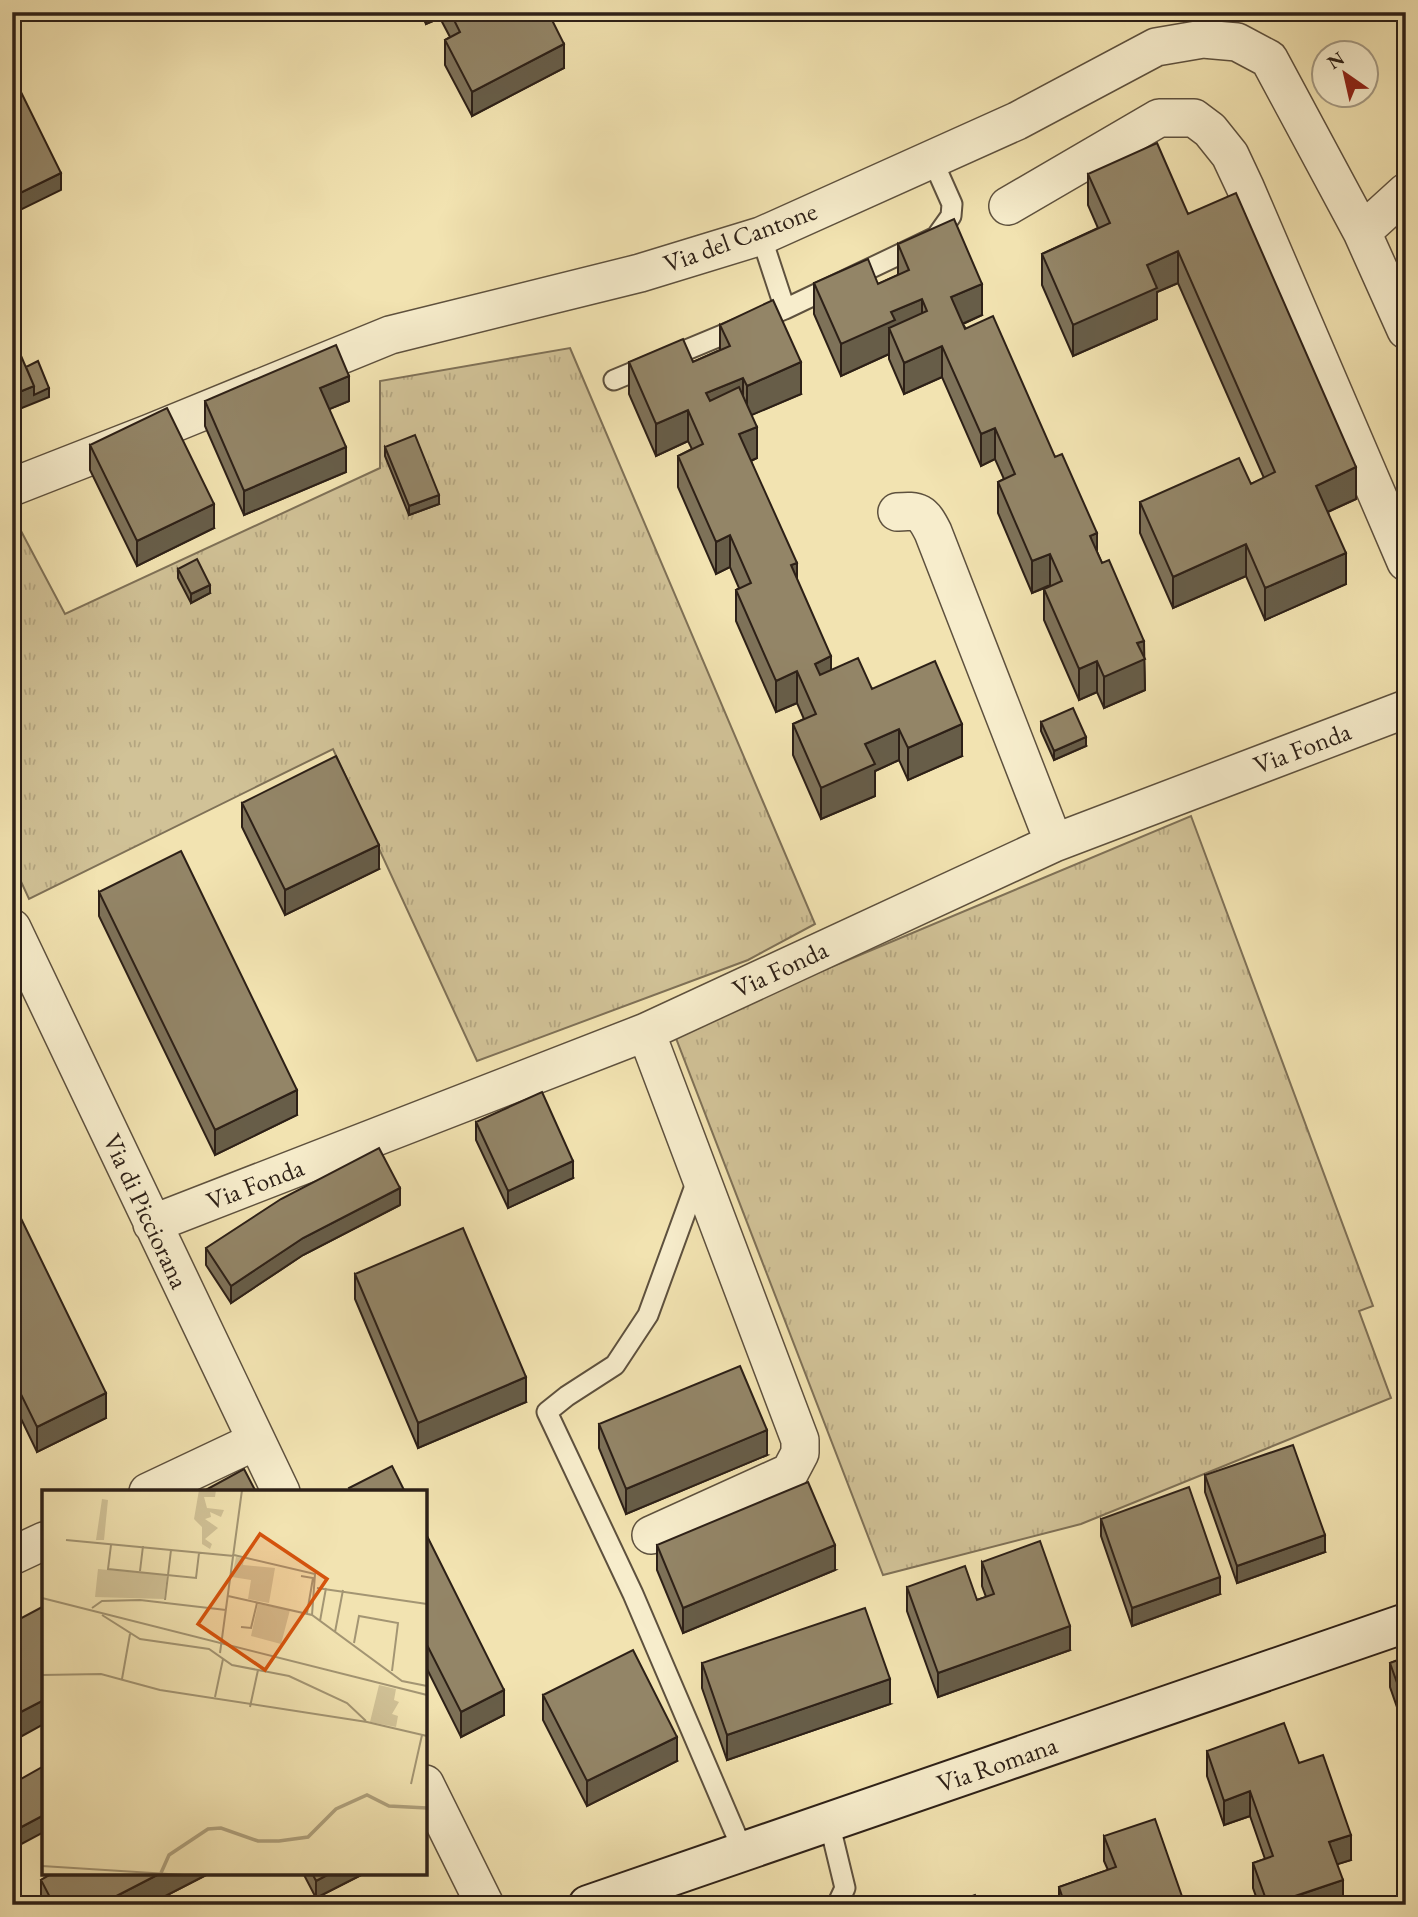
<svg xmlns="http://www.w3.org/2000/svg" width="1418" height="1917" font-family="'EB Garamond',serif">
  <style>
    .grass { fill: url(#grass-tufts); stroke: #7f7157; stroke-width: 2 }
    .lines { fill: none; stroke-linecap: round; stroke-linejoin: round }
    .lane-casing { stroke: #5e513e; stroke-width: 23 }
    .street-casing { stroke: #5e513e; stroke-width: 40 }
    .secondary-casing { stroke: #2d2017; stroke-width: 42 }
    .lane { stroke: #f7edcc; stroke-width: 19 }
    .street { stroke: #f7edcc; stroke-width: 37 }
    .secondary { stroke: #f7edcc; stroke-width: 38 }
    .wall { fill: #7e7259; stroke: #2d2017; stroke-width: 2 }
    .shaded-wall { fill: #675d48; stroke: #2d2017; stroke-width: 2 }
    .building { fill: #938567; stroke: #2d2017; stroke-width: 2 }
    .labels { text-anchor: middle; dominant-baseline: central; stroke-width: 5; stroke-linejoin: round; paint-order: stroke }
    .street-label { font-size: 26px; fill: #2d2017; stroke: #f7edcc }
    .inset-river { fill: none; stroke: #afa17d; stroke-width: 3.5 }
    .inset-road { fill: none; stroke: #a39573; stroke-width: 2 }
    .view { fill: #d5530d; fill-opacity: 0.15; stroke: #d5530d; stroke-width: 3.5 }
    .inset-edge { fill: none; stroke: #2d2017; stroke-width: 3.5 }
  </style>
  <defs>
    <pattern id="grass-tufts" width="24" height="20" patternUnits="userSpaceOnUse" patternTransform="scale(1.75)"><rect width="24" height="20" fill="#d1c297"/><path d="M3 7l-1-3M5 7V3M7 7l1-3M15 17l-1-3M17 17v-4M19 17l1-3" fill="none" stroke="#b4a681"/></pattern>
  </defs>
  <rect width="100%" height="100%" fill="#f2e3b1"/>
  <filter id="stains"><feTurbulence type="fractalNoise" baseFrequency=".00286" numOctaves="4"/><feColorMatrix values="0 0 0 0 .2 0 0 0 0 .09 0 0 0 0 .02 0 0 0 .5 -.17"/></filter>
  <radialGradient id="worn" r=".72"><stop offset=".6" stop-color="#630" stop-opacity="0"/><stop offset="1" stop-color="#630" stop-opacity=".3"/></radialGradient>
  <!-- grass -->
  <path class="grass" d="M570,348L815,924L748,960L477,1061L333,749L29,899L12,862V514L65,614L380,468V381Z
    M1191,816L1373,1306L1359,1311L1391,1398L1081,1524L883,1575L674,1033Z"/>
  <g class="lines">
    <defs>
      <path id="lane" d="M761,236L785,309
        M614,380L785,309L936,237L951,216L952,204L932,159
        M699,1175L648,1315L615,1365L567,1396L547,1412L633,1594L743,1851
        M829,1822L845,1888L837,1905"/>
      <path id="street" d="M1008,206L1159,118H1194L1210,130L1230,155L1245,187L1406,562
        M1362,232L1406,192
        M12,487L150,433L390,335L640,273L761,236L1017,121L1156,47L1203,39L1237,42L1269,59L1362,232L1406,330
        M897,512C919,510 923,512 933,532L1054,843
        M12,928L281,1492
        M646,1032L800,1440V1453L790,1472L651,1535
        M152,1224L646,1032L1054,843L1406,709
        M148,1492L256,1441
        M12,1556L44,1541
        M425,1784L485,1905"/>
      <path id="secondary" d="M588,1905L1406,1623"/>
    </defs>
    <!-- lane casing -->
    <use href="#lane" class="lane-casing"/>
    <!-- street casing -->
    <use href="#street" class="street-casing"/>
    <!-- secondary casing -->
    <use href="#secondary" class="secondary-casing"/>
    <!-- lane -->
    <use href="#lane" class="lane"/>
    <!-- street -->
    <use href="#street" class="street"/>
    <!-- secondary -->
    <use href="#secondary" class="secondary"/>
  </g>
  <!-- wall -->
  <path class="wall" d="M420,12H548L564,68L472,116L445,65V40L450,37L440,18L426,24Z
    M1088,174L1188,214L1356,499L1328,512L1346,584L1265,620L1246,576L1173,608L1140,533V502L1251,484L1264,478L1178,283L1157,292V319L1073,356L1042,285V254L1098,228L1088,205Z
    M898,244L982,315L963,324L1097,552L1144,658L1145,690L1104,708L1097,692L1079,700L1044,620V589L1050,586L1032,593L998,513V482L1004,479L995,459L981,466L942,377L904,394L889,359V354L841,376L814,314V283L878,284L898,275Z
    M720,325L801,394L751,415L757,458L751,461L831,671L872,689L962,756L908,780L899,760L875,771V796L821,819L793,755V724L804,719L797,703L776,712L736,621V590L739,588L730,567L716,574L678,487V456L692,449L688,441L656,456L629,394V362H693L720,350Z
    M205,401H349L329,409L346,472L244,515L205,426Z
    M90,445L214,528L137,566L90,470Z
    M385,447L439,504L409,515L385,456Z
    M178,569L210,593L191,603L178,578Z
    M1041,722L1086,746L1054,760L1041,731Z
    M242,803L379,869L285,915L242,827Z
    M99,892L297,1115L215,1155L99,916Z
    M476,1122L573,1178L508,1208L476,1140Z
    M12,1200L106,1418L37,1452L12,1400Z
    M400,1205L303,1255L231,1303L206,1265V1248Z
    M355,1274L526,1402L418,1448L355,1299Z
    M599,1424L767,1455L626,1514L599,1448Z
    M1205,1475L1325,1552L1237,1583L1205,1492Z
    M1101,1519L1220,1594L1132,1626L1101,1536Z
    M425,1532L504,1715L461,1737L425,1665Z
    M657,1545L835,1570L683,1633L657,1570Z
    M982,1562L1070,1650L938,1697L907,1611V1587L977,1600L986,1597L982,1586Z
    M1406,1657V1733L1390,1687V1663Z
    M702,1663L890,1704L727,1760L702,1688Z
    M543,1695L677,1761L587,1806L543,1720Z
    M1207,1751L1299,1763L1351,1860L1337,1864L1343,1904L1259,1905L1253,1888V1863L1265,1859L1250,1816L1224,1825L1207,1776Z
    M1104,1836L1185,1905H1059V1887L1108,1870L1104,1861Z
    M53,1873H210L148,1905H41V1880Z
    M303,1873H365L316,1898Z"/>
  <!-- shaded-wall -->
  <path class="shaded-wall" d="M426,12H440V18L426,24Z
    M564,44V68L472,116V92Z
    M61,173V190L12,214V197Z
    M1178,251V283L1157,292V319L1073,356V325L1147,265Z
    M982,284V315L951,329V297Z
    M922,299V330L889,328V354L841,376V344L891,312Z
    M942,346V377L904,394V363Z
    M801,362V394L747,417V386Z
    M349,376V401L320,413V388Z
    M743,378V409L706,425V393Z
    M34,386L49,388V397L12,412V395Z
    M688,410V441L656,456V424Z
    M757,427V458L739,466V434Z
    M995,428V459L981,466V434Z
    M346,447V472L244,515V491Z
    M1356,467V499L1316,517V486Z
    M439,495V504L409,515V506Z
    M214,504V528L137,566V541Z
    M1097,533V564L1090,536Z
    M730,535V567L716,574V542Z
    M1246,544V576L1173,608V577Z
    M1346,553V584L1265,620V588Z
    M1050,554V585L1032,593V561Z
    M797,563V595L791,565Z
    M210,585V593L191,603V594Z
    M1144,641L1145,690L1104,708V677L1137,643Z
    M831,656V688L815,695V664Z
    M1097,661V692L1079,700V669Z
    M797,671V703L776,712V681Z
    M962,724V756L908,780V748Z
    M899,729V760L875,771V796L821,819V788L865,744Z
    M1086,737V746L1054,760V751Z
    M379,845V869L285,915V890Z
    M297,1090V1115L215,1155V1130Z
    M573,1161V1178L508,1208V1191Z
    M400,1188V1205L303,1255L231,1303V1286L303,1238Z
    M526,1377V1402L418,1448V1423Z
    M106,1393V1418L37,1452V1427Z
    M767,1430V1455L626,1514V1489Z
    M1325,1535V1552L1237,1583V1566Z
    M835,1545V1570L683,1633V1608Z
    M1220,1577V1594L1132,1626V1608Z
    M1070,1626V1650L938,1697V1673Z
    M890,1679V1704L727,1760V1735Z
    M504,1690V1715L461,1737V1712Z
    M44,1700V1724L13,1741V1716Z
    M677,1737V1761L587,1806V1781Z
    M1250,1791V1816L1224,1825V1801Z
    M44,1815V1832L12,1849V1832Z
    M1351,1835V1860L1329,1867V1842Z
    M161,1873H210L148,1905H99Z
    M331,1873H365L316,1898V1881Z
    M1343,1880V1904L1341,1905H1270Z"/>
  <!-- building -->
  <path class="building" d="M450,12H548L564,44L472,92L445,40L460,32Z
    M15,80L61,173L12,197V81Z
    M1157,143L1188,214L1236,193L1356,467L1316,486L1346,553L1265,588L1246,544L1173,577L1140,502L1239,458L1251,484L1275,472L1178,251L1147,265L1157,288L1073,325L1042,254L1110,223L1088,174Z
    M954,219L982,284L951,297L965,329L993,316L1055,457L1062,454L1097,533L1090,536L1102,563L1109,560L1144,641L1137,643L1145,659L1104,677L1097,661L1079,669L1044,589L1062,581L1050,554L1032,561L998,482L1015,474L995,428L981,434L942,346L904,363L889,328L927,311L922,299L891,312L895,320L841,344L814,283L868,259L878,284L909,270L898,244Z
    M773,300L801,362L747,386L743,378L706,393L710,401L739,387L757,427L739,434L797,563L791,565L831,656L815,664L820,675L858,658L872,689L935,661L962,724L908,748L899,729L865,744L875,764L821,788L793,724L816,714L797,671L776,681L736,590L751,583L730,535L716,542L678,456L703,444L688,410L656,424L629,362L683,339L693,362L730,346L720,325Z
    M12,335L34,386L12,395Z
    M336,345L349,376L320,388L346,447L244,491L205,401Z
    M38,361L49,388L34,395V386L26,367Z
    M167,408L214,504L137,541L90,445Z
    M415,435L439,495L409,506L385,447Z
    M197,559L210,585L191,594L178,569Z
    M1073,708L1086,737L1054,751L1041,722Z
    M336,756L379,845L285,890L242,803Z
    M181,851L297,1090L215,1130L99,892Z
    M542,1092L573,1161L508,1191L476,1122Z
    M379,1148L400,1188L303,1238L231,1286L206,1248L281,1199Z
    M12,1200L106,1393L37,1427L12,1376Z
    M463,1228L526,1377L418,1423L355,1274Z
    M740,1366L767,1430L626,1489L599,1424Z
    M1293,1445L1325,1535L1237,1566L1205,1475Z
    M392,1466L405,1492H351L349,1488Z
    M244,1469L256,1492H202Z
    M808,1482L835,1545L683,1608L657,1545Z
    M1189,1487L1220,1577L1132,1608L1101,1519Z
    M425,1532L504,1690L461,1712L425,1641Z
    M1040,1541L1070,1626L938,1673L907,1587L965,1566L977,1600L994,1594L982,1562Z
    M44,1606V1700L13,1716L12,1623Z
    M865,1608L890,1679L727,1735L702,1663Z
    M633,1650L677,1737L587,1781L543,1695Z
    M1406,1657V1708L1390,1663Z
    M1284,1723L1299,1763L1323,1755L1351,1835L1329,1842L1343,1880L1268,1905L1253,1863L1273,1856L1250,1791L1224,1801L1207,1751Z
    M44,1766V1815L12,1832V1784Z
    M1155,1819L1185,1905H1065L1059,1887L1116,1867L1104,1836Z
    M53,1873H161L99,1905H54L41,1880Z
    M312,1873H331L316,1881Z
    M12,1895L17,1905H12Z
    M975,1895L979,1905H948Z"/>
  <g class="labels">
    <!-- street labels -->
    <g class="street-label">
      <text transform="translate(740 237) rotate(-20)">Via del Cantone</text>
      <text transform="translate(1302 748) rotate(-21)">Via Fonda</text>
      <text transform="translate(780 969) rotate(-25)">Via Fonda</text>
      <text transform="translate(255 1184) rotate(-21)">Via Fonda</text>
      <text transform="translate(146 1211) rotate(65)">Via di Picciorana</text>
      <text transform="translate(997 1764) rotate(-19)">Via Romana</text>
    </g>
  </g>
  <!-- overview -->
  <g transform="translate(42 1490)">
    <rect width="385" height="385" fill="#f2e3b1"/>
    <path d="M194,67L202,68L201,75L233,78L227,113L206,109L209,90L190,87ZM56,79L125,85L122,109L53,107ZM216,114L248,120L239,154L209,146Z" fill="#d1c297"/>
    <path d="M157,0H174L173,7H162L165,18L182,20L179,27L168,22L169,27L163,29L176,38L163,49L170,54L168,59L160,54V37L152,29ZM60,9L66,10L62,50H54Z" fill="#d1c297"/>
    <path d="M337,195L354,199L352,210L357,212L350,224L356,226L354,237L328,232Z" fill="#d1c297"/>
    <path class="inset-river" d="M119,383L127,365L166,339L179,338L216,351H237L266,347L294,319L325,305L347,316L385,318"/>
    <path class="inset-road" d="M24,50L192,66M69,55L66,79L154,88L157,63M192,65L273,84L270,125M98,81L101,56M259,86L271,88L265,123M275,98L385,114M186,106L270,125L360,191L385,196M0,108L385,205M123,110L129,60M50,118L60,111L98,110L184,120M60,125L98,149L167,159L190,175L247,186L305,213L324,231M278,131L284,98M199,137L209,138L215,113M293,142L301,100M312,153L317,126L356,133L350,181M178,163L200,0M0,185L59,184L118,200L325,232L385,246M80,189L88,144M173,207L181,169M208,217L216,180M369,294L380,245M0,376L142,385"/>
    <path class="view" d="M218,44L285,89L223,180L156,134Z"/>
    <rect width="385" height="385" class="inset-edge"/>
  </g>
  <!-- margin -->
  <rect width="1418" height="1917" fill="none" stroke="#f2e3b1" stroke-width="42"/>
  <rect x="14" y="14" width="1390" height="1889" fill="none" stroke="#2d2017" stroke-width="3.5"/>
  <rect x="21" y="21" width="1376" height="1875" fill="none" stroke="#2d2017" stroke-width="2"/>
  <!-- north arrow -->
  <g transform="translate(1345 74) rotate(326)"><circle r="33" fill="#f7edcc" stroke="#a69b84" stroke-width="2"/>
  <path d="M0-5L12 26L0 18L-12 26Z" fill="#8f2418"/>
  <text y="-10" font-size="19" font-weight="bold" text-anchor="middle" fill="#2d2017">N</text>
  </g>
  <rect width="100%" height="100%" filter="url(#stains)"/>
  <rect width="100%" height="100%" fill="url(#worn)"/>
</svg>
